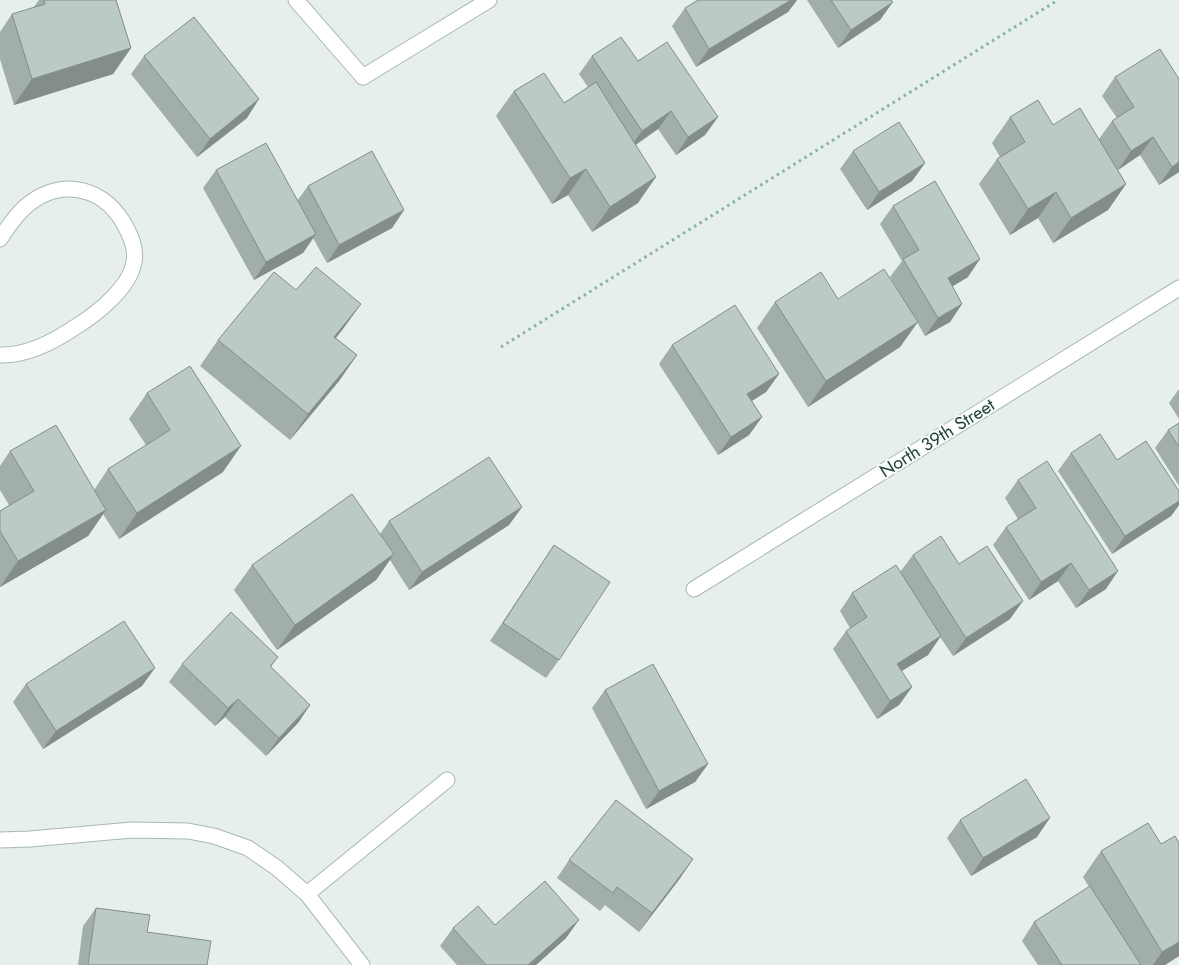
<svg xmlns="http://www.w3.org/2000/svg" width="1179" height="965" font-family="Jost,sans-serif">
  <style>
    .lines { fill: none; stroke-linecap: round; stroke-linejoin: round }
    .lane-casing { stroke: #a8b8b2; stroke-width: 17 }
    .street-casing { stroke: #a8b8b2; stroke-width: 17 }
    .path { stroke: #86b3a5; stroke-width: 3; stroke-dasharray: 2.5 4; stroke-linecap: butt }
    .lane { stroke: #fff; stroke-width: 15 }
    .street { stroke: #fff; stroke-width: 15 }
    .wall { fill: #a1aea9 }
    .shaded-wall { fill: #838d89 }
    .building { fill: #bbcac4; stroke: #838d89 }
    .labels { text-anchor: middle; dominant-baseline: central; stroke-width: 4; stroke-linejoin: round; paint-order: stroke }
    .street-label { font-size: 18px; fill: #24423a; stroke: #f7fbf9 }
  </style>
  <rect width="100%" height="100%" fill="#e6efeb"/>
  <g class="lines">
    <defs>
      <path id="lane" d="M296,0L363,77"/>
      <path id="street" d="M363,77L489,0
        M0,239C7,228 14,218 23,209C56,178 100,184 123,222C130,234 137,248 134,262C130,287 98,313 77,326C55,341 28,356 0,355
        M694,589L1179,288
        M0,840L30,839L132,830L188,831L214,836L248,848L277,868L307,894L362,965
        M307,894L447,780"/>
    </defs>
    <!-- lane casing -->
    <use href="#lane" class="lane-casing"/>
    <!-- street casing -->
    <use href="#street" class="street-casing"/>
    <!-- path -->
    <path class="path" d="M501,347L1058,0"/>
    <!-- lane -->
    <use href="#lane" class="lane"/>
    <!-- street -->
    <use href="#street" class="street"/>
  </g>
  <!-- wall -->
  <path class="wall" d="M39,0H116L131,48L113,74L14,105L0,59V32L12,14L33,8Z
    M698,0H797L788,12L696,67L672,26L685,8Z
    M807,0H891L880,20L838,48Z
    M144,56L247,118L197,157L131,74Z
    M592,56L638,61L718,117L705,135L676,155L658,129L636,145L638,203L592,232L568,195L552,204L496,116L514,91L564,103L588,87L579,74Z
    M1115,77L1179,172L1159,185L1140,155L1118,170L1126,184L1108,210L1053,243L1038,218L1010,235L979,184L997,159L1000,157L992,143L1010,117L1053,125L1099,139L1112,121L1117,118L1102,96Z
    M853,151L925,163L912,181L867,210L840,169Z
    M216,170L297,201L308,186L404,210L392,228L327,263L313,238L303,253L254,280L203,188Z
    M893,206L968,277L952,286L962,304L950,322L925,336L917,322L900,347L808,407L757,328L775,302L838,299L907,305L890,277L902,261L880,224Z
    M296,290L361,304L336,338L357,355L339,381L290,440L200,366L218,340Z
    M672,345L779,374L766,392L752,401L762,417L749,435L718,455L659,364Z
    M1179,389V419L1169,403Z
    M147,393L223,472L119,539L103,514L88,536L0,587V511L9,505L0,490V466L10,451L94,490L108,469L146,445L129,419Z
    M1179,423V486L1155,448L1168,430Z
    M1071,453L1117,460L1179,491V505L1171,516L1112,554L1058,471Z
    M1018,480L1106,589L1076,608L1058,581L1029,600L993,545L1006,527L1018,519L1005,498Z
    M522,507L509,525L409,590L390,560L376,580L277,650L234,590L252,565L380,534L389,521Z
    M554,545L559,660L546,678L490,641Z
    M913,555L959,564L1010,619L953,656L940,637L928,655L901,671L912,687L899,705L877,719L833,649L846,631L850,628L840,611L852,593L900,572Z
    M278,657L271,667L310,705L298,723L266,756L225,717L215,726L169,682L182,664Z
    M26,684L142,686L43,749L13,702Z
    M605,690L708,764L695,782L646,809L592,708Z
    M960,820L1037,837L971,876L947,838Z
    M1179,843V956L1165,965H1038L1022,941L1034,922L1089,887L1083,877L1101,851L1161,844Z
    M569,860L681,877L639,932L605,905L600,911L557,878Z
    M96,908L147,932L207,965H78L83,926Z
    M495,925L566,938L536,965H457L440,946L453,928Z"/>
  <!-- shaded-wall -->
  <path class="shaded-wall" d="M791,0H797L788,12L696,67L709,49Z
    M893,2L880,20L838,48L851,30Z
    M131,48L113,74L14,105L32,79Z
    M259,99L247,118L197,157L210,139Z
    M671,111L658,129L629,149L642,131Z
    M718,117L705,135L676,155L688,137Z
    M1153,137L1140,155L1118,170L1131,151Z
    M1179,162V172L1159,185L1172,167Z
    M925,163L912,181L867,210L879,192Z
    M586,169L568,195L552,204L570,178Z
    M656,177L638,203L592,232L610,207Z
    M1126,184L1108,210L1053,243L1071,218Z
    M1056,192L1038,218L1010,235L1028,209Z
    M404,210L392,228L327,263L339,245Z
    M316,234L303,253L254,280L266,262Z
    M980,259L968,277L935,297L948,278Z
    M361,304L343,329L316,362L334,337Z
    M962,304L950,322L925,336L938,318Z
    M918,322L900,347L808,407L826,381Z
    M357,355L339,381L290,440L308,414Z
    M779,374L766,392L734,412L747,394Z
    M762,417L749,435L718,455L731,437Z
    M241,446L223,472L119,539L137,513Z
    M1179,501V505L1171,516L1112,554L1125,536Z
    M522,507L509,525L409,590L422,572Z
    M106,510L88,536L0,587L18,561Z
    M394,554L376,580L277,650L295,625Z
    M1071,563L1058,581L1029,600L1041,582Z
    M1118,571L1106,589L1076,608L1089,590Z
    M1023,601L1010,619L953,656L966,638Z
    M941,636L928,655L884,682L897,664Z
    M155,668L142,686L43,749L56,731Z
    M912,687L899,705L877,719L890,701Z
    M238,699L225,717L215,726L228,708Z
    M310,705L298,723L266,756L279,738Z
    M708,764L695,782L646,809L659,791Z
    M1050,818L1037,837L971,876L983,858Z
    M693,859L681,877L639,932L652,913Z
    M579,920L566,938L536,965H528Z
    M1179,942V956L1165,965H1153L1162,952Z"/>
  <!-- building -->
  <path class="building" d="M44,0H116L131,48L32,79L12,14L45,4Z
    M698,0H791L709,49L685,8Z
    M831,0H891L893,2L851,30Z
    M194,17L259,99L210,139L144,56Z
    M621,37L638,61L667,42L718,117L688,137L671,111L642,131L592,56Z
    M1160,49L1179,79V162L1172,167L1153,137L1131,151L1112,121L1134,107L1115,77Z
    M544,73L564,103L596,82L656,177L610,207L586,169L570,178L514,91Z
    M1038,100L1053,125L1080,108L1126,184L1071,218L1056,192L1028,209L997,159L1025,142L1010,117Z
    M899,122L925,163L879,192L853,151Z
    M266,143L316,234L266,262L216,170Z
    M372,151L404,210L339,245L308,186Z
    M935,181L980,259L948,278L962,304L938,318L903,259L919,250L893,206Z
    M316,267L361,304L334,337L357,355L308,414L218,340L274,272L296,290Z
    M884,269L918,322L826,381L775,302L821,272L838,299Z
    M735,305L779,374L747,394L762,417L731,437L672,345Z
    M190,366L241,446L137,513L108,469L170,430L147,393Z
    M1179,423V447L1168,430Z
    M56,425L106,510L18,561L0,531V511L34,491L10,451Z
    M1100,434L1117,460L1146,441L1179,491V501L1125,536L1071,453Z
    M489,457L522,507L422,572L389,521Z
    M1047,461L1118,571L1089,590L1071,563L1041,582L1006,527L1036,508L1018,480Z
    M352,494L394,554L295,625L252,565Z
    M941,536L959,564L987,546L1023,601L966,638L913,555Z
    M554,545L610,582L559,660L503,623Z
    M896,565L941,636L897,664L912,687L890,701L846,631L867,617L852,593Z
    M231,612L278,657L270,666L310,705L279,738L238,699L228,708L182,664Z
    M124,621L155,668L56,731L26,684Z
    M653,664L708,764L659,791L605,690Z
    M1026,779L1050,818L983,858L960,820Z
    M616,800L693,859L652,913L617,887L613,893L569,860Z
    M1148,823L1161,844L1175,836L1179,843V942L1162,952L1101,851Z
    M545,881L579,920L528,965H486L453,928L478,906L495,925Z
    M1090,886L1141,965H1062L1034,922Z
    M96,908L150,915L147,932L211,941L207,965H88Z"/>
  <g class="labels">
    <!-- street labels -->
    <g class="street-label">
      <text transform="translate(937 438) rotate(-32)">North 39th Street</text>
    </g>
  </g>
</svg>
